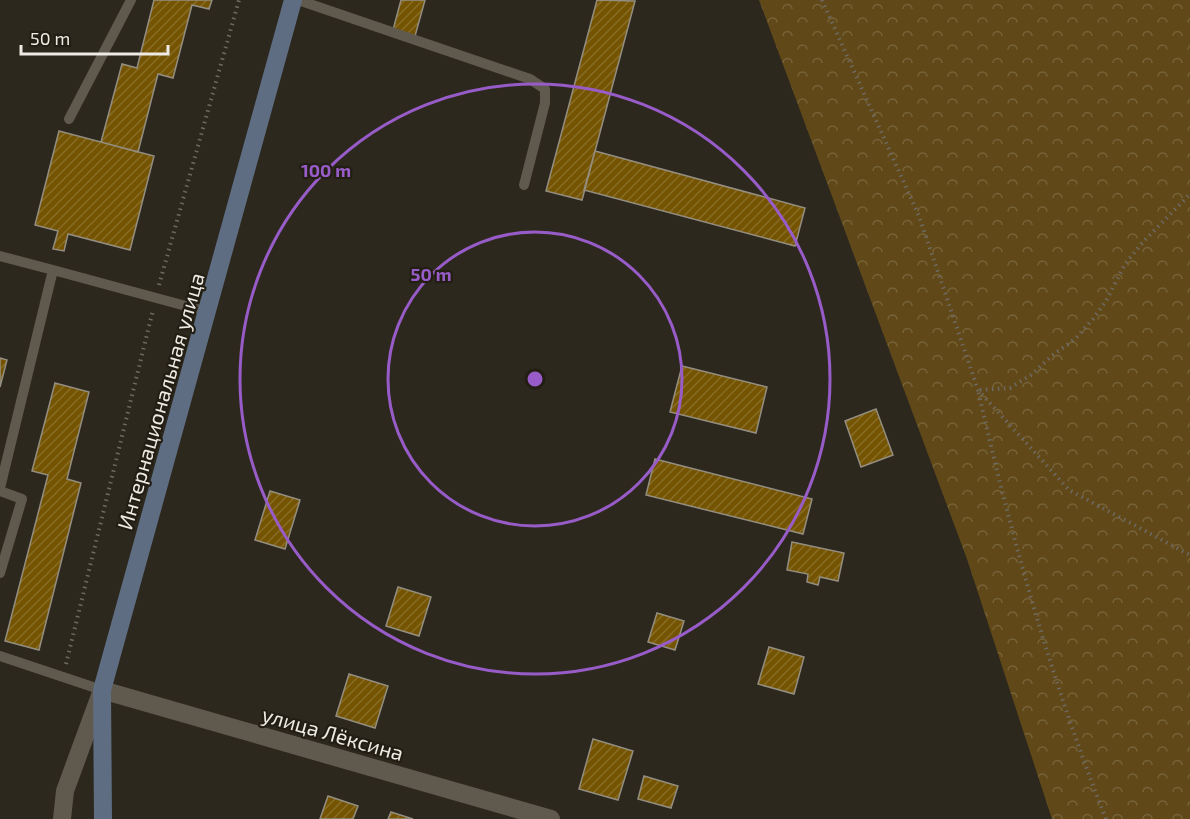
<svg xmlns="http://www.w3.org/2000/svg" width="1190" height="819" font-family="'Exo 2',sans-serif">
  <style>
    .forest { fill: url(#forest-crowns) }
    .building { fill: url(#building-hatch); stroke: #948e81; stroke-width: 1.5 }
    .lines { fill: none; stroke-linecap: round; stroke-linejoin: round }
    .path { stroke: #6e6a61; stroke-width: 4; stroke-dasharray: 1.5 4.5; stroke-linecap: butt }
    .lane { stroke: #5f594e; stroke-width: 10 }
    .street { stroke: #5f594e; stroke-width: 18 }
    .secondary { stroke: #5e6d82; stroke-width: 18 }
    .ring { fill: none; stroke: #985cc8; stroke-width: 3 }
    .labels { text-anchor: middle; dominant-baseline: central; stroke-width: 4.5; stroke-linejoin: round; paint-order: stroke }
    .street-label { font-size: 21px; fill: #eeeae4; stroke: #231e14 }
    .centre { fill: #985cc8; stroke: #231e14; stroke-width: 3 }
    .ring-label { font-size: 18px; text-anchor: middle; font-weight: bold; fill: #985cc8; stroke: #231e14; stroke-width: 4.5; stroke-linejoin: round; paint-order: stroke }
  </style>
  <defs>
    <pattern id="forest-crowns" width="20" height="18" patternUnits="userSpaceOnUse" patternTransform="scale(1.5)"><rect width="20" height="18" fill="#604818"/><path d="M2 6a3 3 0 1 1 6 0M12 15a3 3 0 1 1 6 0" fill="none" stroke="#776339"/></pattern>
    <pattern id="building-hatch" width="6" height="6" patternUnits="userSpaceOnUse" patternTransform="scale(1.5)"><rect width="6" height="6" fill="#745401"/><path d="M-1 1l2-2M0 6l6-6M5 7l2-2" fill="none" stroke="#886d26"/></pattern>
  </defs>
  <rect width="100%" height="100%" fill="#2d281e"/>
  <!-- forest -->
  <path class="forest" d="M759,0H1190V819H1052L967,559Z"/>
  <!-- building -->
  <path class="building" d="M154,0H212L209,9L192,5L173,78L158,74L138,152L101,142L122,64L137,68Z
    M401,0H425L415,36L393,30Z
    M597,0L635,1L582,200L546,191Z
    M59,131L154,156L130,250L68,234L64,251L53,249L58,231L35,225Z
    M595,151L805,208L795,246L584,190Z
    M0,358L7,360L0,387Z
    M682,366L767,387L756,433L670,412Z
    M55,383L89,392L67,479L81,483L39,650L5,641L48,475L32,471Z
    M876,409L893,455L861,467L845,421Z
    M655,459L812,499L803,534L646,495Z
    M270,491L300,500L285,549L255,540Z
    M792,542L844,553L838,581L820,577L818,585L807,582L808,574L787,570Z
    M398,587L431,597L419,636L386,626Z
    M657,613L684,621L675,650L648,642Z
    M769,647L804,657L794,694L758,684Z
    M349,674L388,686L375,728L336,716Z
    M593,739L633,751L618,800L579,789Z
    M644,776L678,786L671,808L638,799Z
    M328,796L358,806L353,819H320Z
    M391,812L413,819H388Z"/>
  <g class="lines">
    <!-- path -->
    <path class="path" d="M822,0L919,216L978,390L1069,490L1190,555
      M159,285L239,0
      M66,664L153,310
      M1106,819C1051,680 1011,536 978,390L1010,388L1031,375L1053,355L1075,339L1093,319L1106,301L1125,264L1143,242L1190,194"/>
    <!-- lane -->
    <path class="lane" d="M298,0L530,79L545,89V103L524,185
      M69,119L131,0
      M0,256L53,270
      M0,488L53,270L208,312
      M0,491L22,499L0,573
      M0,656L102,690"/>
    <!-- street -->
    <path class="street" d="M62,819L65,791L102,690L551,819"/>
    <!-- secondary -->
    <path class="secondary" d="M103,819L102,690L293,0"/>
  </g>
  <!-- distance rings -->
  <g class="ring">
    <circle cx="535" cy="379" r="147"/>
    <circle cx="535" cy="379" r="295"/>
  </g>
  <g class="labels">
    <!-- street labels -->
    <g class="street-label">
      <text transform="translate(160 401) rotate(-74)">Интернациональная улица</text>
      <text transform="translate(333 733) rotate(16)">улица Лёксина</text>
    </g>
  </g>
  <circle cx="535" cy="379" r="9" class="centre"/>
  <g class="ring-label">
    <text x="326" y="177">100 m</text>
    <text x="431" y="281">50 m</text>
  </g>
  <!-- scale -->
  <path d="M21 45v9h147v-9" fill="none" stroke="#eeeae4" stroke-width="3"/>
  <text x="30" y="45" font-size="18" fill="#eeeae4" stroke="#231e14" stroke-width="4.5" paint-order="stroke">50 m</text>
</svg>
